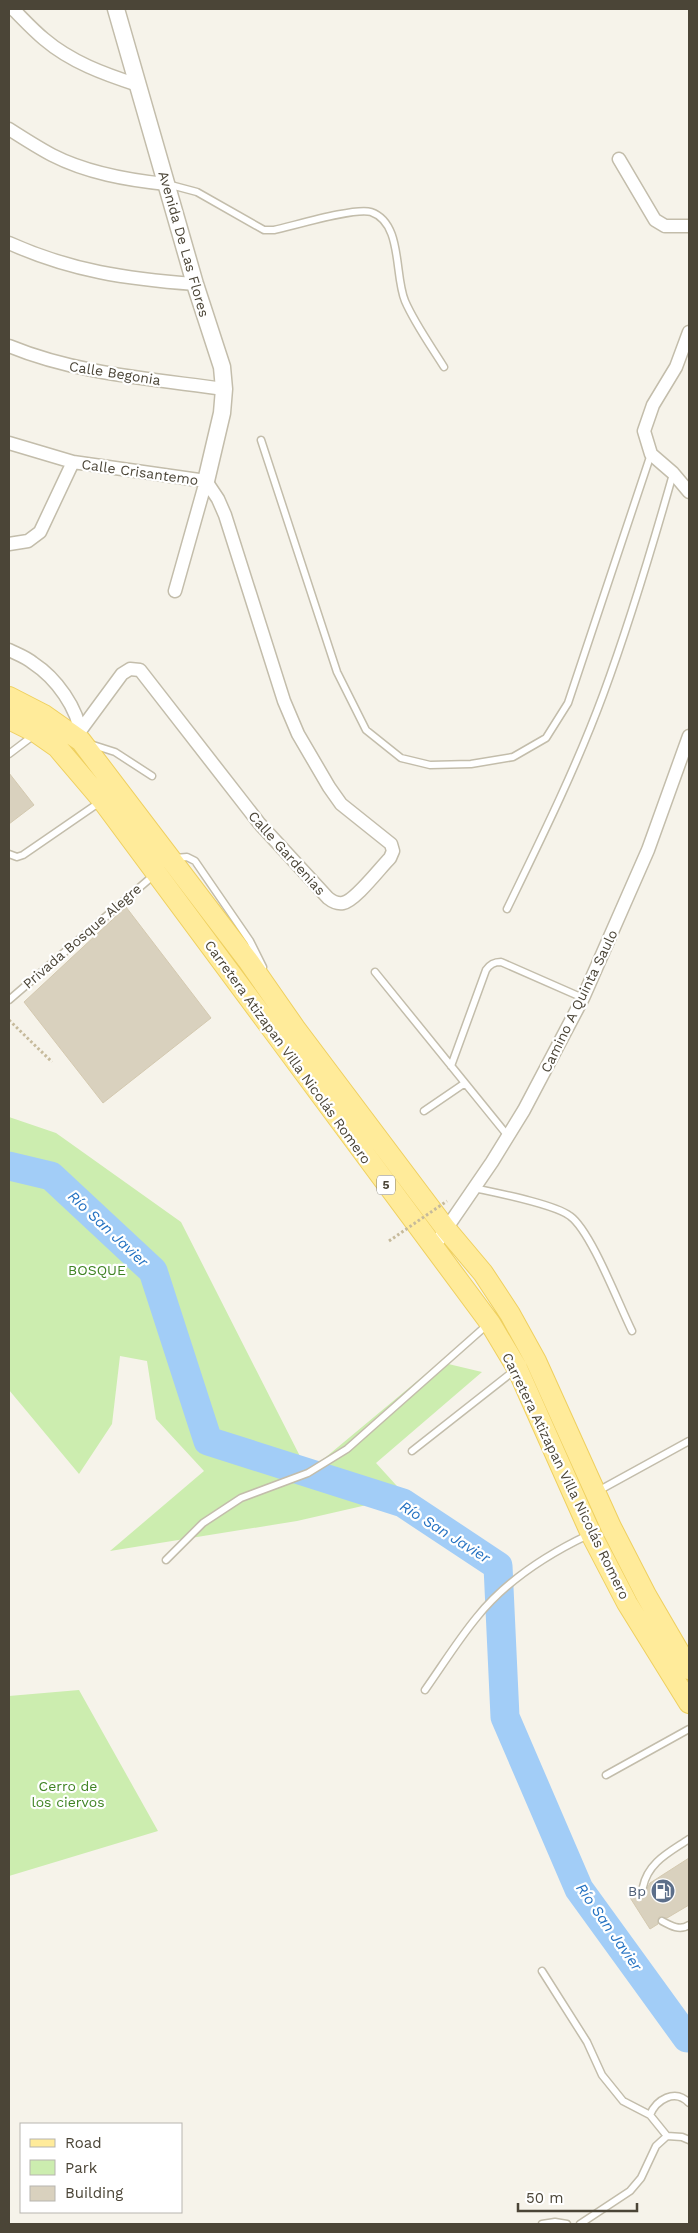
<svg xmlns="http://www.w3.org/2000/svg" width="698" height="2233" font-family="'Work Sans',sans-serif">
  <style>
    .green { fill: #ccedaf }
    .lines { fill: none; stroke-linecap: round; stroke-linejoin: round }
    .river { stroke: #a2cdf7; stroke-width: 29 }
    .building { fill: #d9d1be; stroke: #d4c9b0 }
    .service-casing { stroke: #c3bdab; stroke-width: 9 }
    .minor-casing { stroke: #c3bdab; stroke-width: 15 }
    .tertiary-casing { stroke: #c3bdab; stroke-width: 19 }
    .primary-casing { stroke: #efd05f; stroke-width: 22 }
    .path { stroke: #c6ba9b; stroke-width: 3; stroke-dasharray: 2.5 2.5; stroke-linecap: butt }
    .service { stroke: #fff; stroke-width: 6 }
    .minor { stroke: #fff; stroke-width: 12 }
    .tertiary { stroke: #fff; stroke-width: 16 }
    .primary { stroke: #ffeb9a; stroke-width: 20 }
    .path-bridge { stroke: #c6ba9b; stroke-width: 3; stroke-dasharray: 2.5 2.5; stroke-linecap: butt }
    .labels { text-anchor: middle; dominant-baseline: central; stroke-width: 4.5; stroke-linejoin: round; paint-order: stroke }
    .shield { fill: #fff; stroke: #817d73; stroke-width: 1 }
    .shield-label { font-size: 12px; font-weight: bold; fill: #4b4537 }
    .street-label { font-size: 14px; fill: #4b4537; stroke: #fff }
    .park-label { font-size: 14px; fill: #3f8323; stroke: #fff }
    .service-label { font-size: 14px; fill: #4e5e75; stroke: #fff; text-anchor: end }
    .water-label { font-size: 15px; font-style: italic; fill: #2472c2; stroke: #fff }
  </style>
  <rect width="100%" height="100%" fill="#f6f3ea"/>
  <!-- green -->
  <path class="green" d="M9,1117L56,1133L181,1222L308,1472L440,1362L482,1372L376,1463L406,1496L297,1521L110,1551L204,1471L156,1419L147,1361L120,1356L112,1424L79,1474L9,1390Z
    M79,1690L158,1831L9,1876V1696Z"/>
  <g class="lines">
    <!-- river -->
    <path class="river" d="M9,1166L51,1176L153,1271L208,1441L403,1503L498,1566L505,1717L579,1889L687,2038L689,2037"/>
  </g>
  <!-- building -->
  <path class="building" d="M9,773L34,805L9,824Z
    M126,907L211,1018L103,1103L24,1002Z
    M689,1858V1905L667,1918L659,1917L658,1924L650,1929L629,1896L639,1889L642,1892L646,1891L650,1883Z"/>
  <g class="lines">
    <defs>
      <path id="service" d="M167,184L197,192L264,230H274C293,226 355,207 371,212C403,223 394,275 405,301C415,324 431,346 444,367
        M261,440L337,672L366,730L401,758L430,765L471,764L513,757L546,738L568,703L651,454
        M90,744L115,752L152,776
        M9,754L34,735
        M9,854L17,857L23,855L100,802
        M175,858L187,857L195,861L250,941L263,967
        M507,909C541,839 576,768 603,695C630,622 652,548 673,474
        M375,972L508,1136
        M9,1000L154,875
        M451,1066L486,970C490,964 494,962 501,962L583,998
        M424,1111L465,1083
        M474,1188C497,1193 554,1204 570,1216C591,1231 619,1305 632,1331
        M412,1451L515,1370
        M598,1491L689,1441
        M166,1560L203,1523L241,1498L308,1473L347,1449L487,1325
        M425,1690C442,1666 458,1640 477,1617C506,1581 546,1555 588,1535
        M606,1775L689,1729
        M643,1887C648,1862 670,1852 689,1839
        M662,1921C671,1926 680,1931 689,1925
        M542,1971L587,2042L602,2075L623,2101L650,2115L667,2136
        M650,2115C656,2100 675,2088 689,2103
        M542,2224L555,2222L567,2224
        M580,2224L630,2191L641,2178L656,2146L667,2136L682,2137L689,2140"/>
      <path id="minor" d="M13,9C23,19 33,30 44,39C71,62 104,74 138,85
        M9,129C23,138 37,147 52,155C87,173 127,180 166,184
        M619,159L655,220L665,226H689
        M9,243C71,271 127,279 195,284
        M689,332L676,367L653,405L644,431L651,454L673,473L689,492
        M9,346C77,374 152,379 224,389
        M9,443L73,462L206,481
        M9,544L28,541L40,532L73,462
        M175,591L206,481
        M9,650C17,654 26,657 33,663C56,678 78,708 81,736
        M80,731L122,674L130,669L140,670L259,823L328,898C333,902 337,904 343,903C355,901 380,868 390,858L393,851L391,844L341,804L329,787L298,734L284,701L225,515L218,499L206,481
        M433,1248L492,1162L524,1110L583,998L648,850L689,736"/>
      <path id="tertiary" d="M116,9L195,284L222,367L224,389L222,413L206,481"/>
      <path id="primary" d="M9,697L44,715L81,741L249,962L295,1028L446,1229L483,1273L510,1314L536,1361L611,1527L646,1595L689,1669
        M9,719L37,733L57,747L102,800L490,1323L517,1368L591,1534L627,1603L689,1703"/>
    </defs>
    <!-- service casing -->
    <use href="#service" class="service-casing"/>
    <!-- minor casing -->
    <use href="#minor" class="minor-casing"/>
    <!-- tertiary casing -->
    <use href="#tertiary" class="tertiary-casing"/>
    <!-- primary casing -->
    <use href="#primary" class="primary-casing"/>
    <!-- path -->
    <path class="path" d="M9,1020L52,1062"/>
    <!-- service -->
    <use href="#service" class="service"/>
    <!-- minor -->
    <use href="#minor" class="minor"/>
    <!-- tertiary -->
    <use href="#tertiary" class="tertiary"/>
    <!-- primary -->
    <use href="#primary" class="primary"/>
    <!-- path-bridge -->
    <path class="path-bridge" d="M389,1241L447,1201"/>
  </g>
  <!-- icons -->
  <defs>
    <symbol id="fuel-disc" viewBox="-11 -11 22 22"><circle r="9.5" fill="#5c6f8a" stroke="#fff"/><path d="M-5.5-6h7V0h2V4h1.3V-2.5L3-4.5l.8-.8L6-3V5H2.5V1h-1V6h-7ZM-4.2-4.7v3.2H.2V-4.7Z" fill="#fff"/></symbol>
  </defs>
  <g fill-rule="evenodd">
    <use href="#fuel-disc" x="649" y="1877" width="28" height="28"/>
  </g>
  <g class="labels">
    <!-- shield labels -->
    <rect class="shield" x="377" y="1175.5" width="18" height="19" rx="4"/>
    <g class="shield-label">
      <text x="386" y="1185">5</text>
    </g>
    <!-- street labels -->
    <g class="street-label">
      <text transform="translate(184 244) rotate(74)">Avenida De Las Flores</text>
      <text transform="translate(115 373) rotate(9)">Calle Begonia</text>
      <text transform="translate(140 472) rotate(8)">Calle Crisantemo</text>
      <text transform="translate(287 853) rotate(48)">Calle Gardenias</text>
      <text transform="translate(82 936) rotate(-41)">Privada Bosque Alegre</text>
      <text transform="translate(579 1001) rotate(-64)">Camino A Quinta Saulo</text>
      <text transform="translate(288 1052) rotate(54)">Carretera Atizapan Villa Nicolás Romero</text>
      <text transform="translate(566 1476) rotate(64)">Carretera Atizapan Villa Nicolás Romero</text>
    </g>
    <!-- park labels -->
    <g class="park-label">
      <text x="97" y="1270">BOSQUE</text>
      <text x="68" y="1786">Cerro de<tspan x="68" dy="16">los ciervos</tspan></text>
    </g>
    <!-- service labels -->
    <g class="service-label">
      <text x="646" y="1891">Bp</text>
    </g>
    <!-- water labels -->
    <g class="water-label">
      <text transform="translate(108 1229) rotate(43)">Río San Javier</text>
      <text transform="translate(445 1532) rotate(32)">Río San Javier</text>
      <text transform="translate(609 1927) rotate(55)">Río San Javier</text>
    </g>
  </g>
  <!-- border -->
  <rect width="698" height="2233" fill="none" stroke="#4b4537" stroke-width="20"/>
  <!-- legend -->
  <rect x="20" y="2123" width="162" height="90" fill="#ffffff" stroke="#b7b5af"/>
  <rect x="30" y="2139" width="25" height="8" fill="#ffeb9a" stroke="#b7b5af"/>
  <text x="65" y="2148" font-size="15" fill="#4b4537">Road</text>
  <rect x="30" y="2160" width="25" height="15" fill="#ccedaf" stroke="#b7b5af"/>
  <text x="65" y="2173" font-size="15" fill="#4b4537">Park</text>
  <rect x="30" y="2186" width="25" height="15" fill="#d9d1be" stroke="#b7b5af"/>
  <text x="65" y="2198" font-size="15" fill="#4b4537">Building</text>
  <!-- scale -->
  <path d="M518 2203v8h119v-8" fill="none" stroke="#4b4537" stroke-width="2.5"/>
  <text x="526" y="2203" font-size="15" fill="#4b4537" stroke="#ffffff" stroke-width="4" paint-order="stroke">50 m</text>
</svg>
